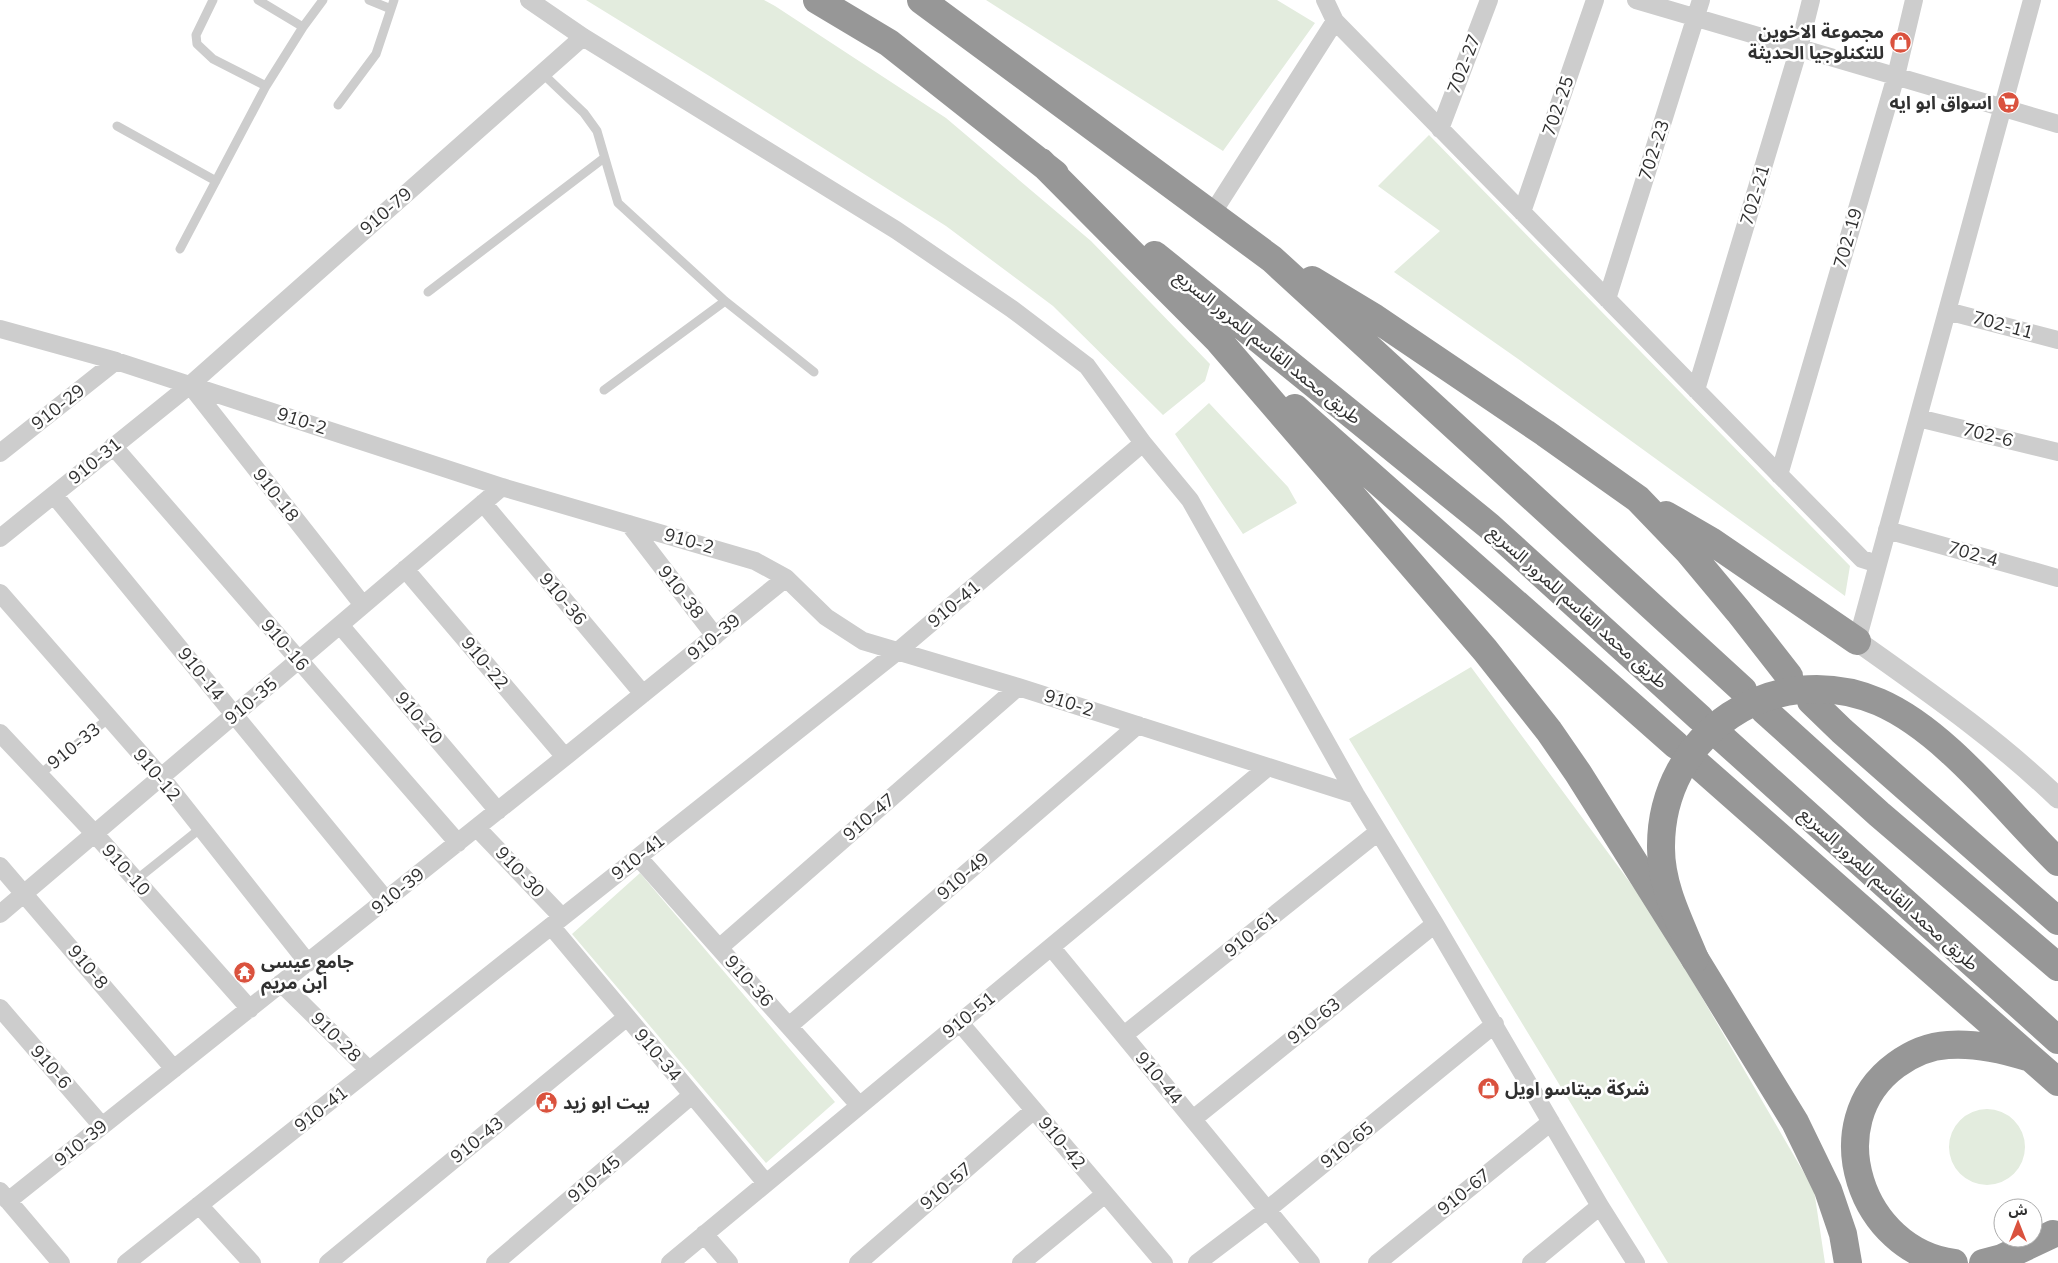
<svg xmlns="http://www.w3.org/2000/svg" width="2058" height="1263" font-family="'Nunito Sans','Noto Sans Arabic',sans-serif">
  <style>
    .green { fill: #e3ecde }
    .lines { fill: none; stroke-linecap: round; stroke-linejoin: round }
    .service { stroke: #cdcdcd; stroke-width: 9 }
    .minor { stroke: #cdcdcd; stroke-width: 18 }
    .tertiary { stroke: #cdcdcd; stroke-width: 21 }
    .motorway { stroke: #979797; stroke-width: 28 }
    .motorway-bridge { stroke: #979797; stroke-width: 28 }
    .labels { text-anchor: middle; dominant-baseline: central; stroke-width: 5; stroke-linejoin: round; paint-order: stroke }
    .poi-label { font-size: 18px; font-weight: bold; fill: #303030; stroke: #fff; text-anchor: start }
    .street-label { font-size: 18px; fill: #303030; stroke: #fff }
  </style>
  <rect width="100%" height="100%" fill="#fff"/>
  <!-- green -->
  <path class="green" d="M586,0H764L775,6L946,118L1091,241L1210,364L1205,381L1163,415L1053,306L946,226L711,77Z
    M986,0H1277L1315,23L1223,151Z
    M1429,135L1850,566L1845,596L1521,361L1394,272L1440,231L1378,186Z
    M1209,403L1288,487L1297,503L1243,534L1175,434Z
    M1471,667L1654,915L1814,1190L1825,1263H1668L1349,739Z
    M640,873L835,1102L766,1163L572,934Z
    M1949 1147a38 38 0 1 1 76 0a38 38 0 1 1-76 0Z"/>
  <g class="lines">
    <!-- service -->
    <path class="service" d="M213,0L196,35L197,44L213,59L266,86
      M258,0L303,27
      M369,0L391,9
      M542,73L584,113L597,131L618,203L725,301L814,372
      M338,105L376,54L394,0
      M117,126L216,181
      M180,249L266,86L303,27L323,0
      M428,292L604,158
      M604,390L725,301
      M39,775L109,718
      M136,880L201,828"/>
    <!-- minor -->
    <path class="minor" d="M529,0L583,37L896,230L1012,309L1087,366L1143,443L1190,500L1356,795L1435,924L1600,1206L1636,1263
      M1325,0L1335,21L1862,559L1878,564
      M1636,0L2058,124
      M1440,129L1489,0
      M1522,212L1595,0
      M1212,214L1335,21
      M1607,299L1701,0
      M1947,311L2058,340
      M0,329L116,361L502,487L755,561L786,578L826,617L863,641L1018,687L1356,795
      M190,385L363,605
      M1696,390L1799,48L1811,0
      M1918,418L2058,452
      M113,446L458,843
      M0,453L116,361
      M1779,475L1896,76L1914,0
      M54,495L386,900
      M483,503L643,694
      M629,524L715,636
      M1887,530L2058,578
      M0,538L190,385L583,37
      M405,569L565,757
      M0,593L161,777L308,963
      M340,625L498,811
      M1857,641L2032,0
      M0,733L95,834L250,1009
      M477,828L562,917
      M638,857L859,1105
      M0,866L174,1069
      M0,914L502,487
      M551,926L766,1183
      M1051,947L1311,1263
      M719,948L1018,687
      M281,983L369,1070
      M0,1008L102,1126
      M960,1023L1164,1263
      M789,1026L1138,725
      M1124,1035L1378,832
      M1193,1119L1435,924
      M0,1191L61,1263
      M8,1201L565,757L786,578
      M199,1205L252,1263
      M704,1234L729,1263
      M126,1263L898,651L1143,443
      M328,1263L627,1017
      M495,1263L692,1095
      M670,1263L1268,767
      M858,1263L1034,1110
      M1021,1263L1105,1194
      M1197,1263L1267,1210L1495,1024
      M1377,1263L1551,1122
      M1531,1263L1600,1206"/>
    <!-- tertiary -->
    <path class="tertiary" d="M1857,641C1926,690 1997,739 2058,798"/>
    <!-- motorway -->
    <path class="motorway" d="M817,0L889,43L1055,174
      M921,0L1272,259L1743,690
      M1041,162L1219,341L1485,650L1549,731L1578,773L1695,959L1795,1122L1828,1190L1843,1234L1848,1263
      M1155,255L1489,526L1700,718
      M1312,280L1375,318L1545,433L1638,499L1688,551L1739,612L1789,676
      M1295,408L1676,745
      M1666,515L1711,541L1857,641
      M1811,701L1842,731L2058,921
      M1764,710L1879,814L2058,967
      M1720,736L2058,1040
      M1696,763L2058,1082
      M1954,1263C1861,1251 1817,1123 1896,1065C1911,1054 1930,1046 1948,1045C1975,1043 2002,1049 2027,1057
      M1983,1263L2002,1258L2053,1234"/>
    <!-- motorway-bridge -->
    <path class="motorway-bridge" d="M1695,959C1681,924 1661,888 1661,848C1660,734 1774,657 1879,702C1946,731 2006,811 2058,862"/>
  </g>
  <!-- icons -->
  <defs>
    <symbol id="shop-disc" viewBox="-11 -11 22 22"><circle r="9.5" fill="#da523e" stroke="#fff"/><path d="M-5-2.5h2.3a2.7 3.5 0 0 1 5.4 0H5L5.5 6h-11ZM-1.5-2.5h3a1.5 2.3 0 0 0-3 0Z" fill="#fff"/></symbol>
    <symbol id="supermarket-disc" viewBox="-11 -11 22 22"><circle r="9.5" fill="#da523e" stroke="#fff"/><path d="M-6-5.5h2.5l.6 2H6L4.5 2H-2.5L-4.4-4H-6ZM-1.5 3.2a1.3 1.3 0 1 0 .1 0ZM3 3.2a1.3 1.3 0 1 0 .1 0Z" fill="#fff"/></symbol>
    <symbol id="temple-disc" viewBox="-11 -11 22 22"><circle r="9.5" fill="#da523e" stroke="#fff"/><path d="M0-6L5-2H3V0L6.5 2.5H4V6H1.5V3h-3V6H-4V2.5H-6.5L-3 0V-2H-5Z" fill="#fff"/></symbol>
    <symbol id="civic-disc" viewBox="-11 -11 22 22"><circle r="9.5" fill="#da523e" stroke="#fff"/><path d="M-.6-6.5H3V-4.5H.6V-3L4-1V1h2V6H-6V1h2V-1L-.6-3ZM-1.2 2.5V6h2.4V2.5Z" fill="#fff"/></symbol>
  </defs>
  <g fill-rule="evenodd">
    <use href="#shop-disc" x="1888" y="30" width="25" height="25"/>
    <use href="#supermarket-disc" x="1996" y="90" width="25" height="25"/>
    <use href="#temple-disc" x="232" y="960" width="25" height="25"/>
    <use href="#shop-disc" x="1476" y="1076" width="25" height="25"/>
    <use href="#civic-disc" x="534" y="1090" width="25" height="25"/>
  </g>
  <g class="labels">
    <!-- poi labels -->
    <g class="poi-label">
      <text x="1884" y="32" text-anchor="end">مجموعة الاخوين<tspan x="1884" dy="21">للتكنلوجيا الحديثة</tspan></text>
      <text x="1992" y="103" text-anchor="end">اسواق ابو ايه</text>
      <text x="261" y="962">جامع عيسى<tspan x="261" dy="21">ابن مريم</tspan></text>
      <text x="1505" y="1089">شركة ميتاسو اويل</text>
      <text x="563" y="1103">بيت ابو زيد</text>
    </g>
    <!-- street labels -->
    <g class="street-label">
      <text transform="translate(1464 64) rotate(-69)">702-27</text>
      <text transform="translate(1558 106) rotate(-71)">702-25</text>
      <text transform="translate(1654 150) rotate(-72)">702-23</text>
      <text transform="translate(1755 195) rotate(-73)">702-21</text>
      <text transform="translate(386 211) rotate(-41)">910-79</text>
      <text transform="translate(1848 238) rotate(-74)">702-19</text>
      <text transform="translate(2003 325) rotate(15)">702-11</text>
      <text transform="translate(1268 347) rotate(39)">طريق محمد القاسم للمرور السريع</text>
      <text transform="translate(58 407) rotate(-38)">910-29</text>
      <text transform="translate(302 421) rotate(18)">910-2</text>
      <text transform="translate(1988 435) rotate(14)">702-6</text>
      <text transform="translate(95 461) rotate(-39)">910-31</text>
      <text transform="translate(276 495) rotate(52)">910-18</text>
      <text transform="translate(689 541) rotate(16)">910-2</text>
      <text transform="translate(1973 554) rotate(16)">702-4</text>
      <text transform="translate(681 592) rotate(52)">910-38</text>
      <text transform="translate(563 599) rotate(50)">910-36</text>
      <text transform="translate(954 604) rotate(-40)">910-41</text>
      <text transform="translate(1578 607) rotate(42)">طريق محمد القاسم للمرور السريع</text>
      <text transform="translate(714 637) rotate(-39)">910-39</text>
      <text transform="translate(285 645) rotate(49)">910-16</text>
      <text transform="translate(485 663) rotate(50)">910-22</text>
      <text transform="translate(201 674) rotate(51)">910-14</text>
      <text transform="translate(251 701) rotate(-40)">910-35</text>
      <text transform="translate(1069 703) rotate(18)">910-2</text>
      <text transform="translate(419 718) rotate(50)">910-20</text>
      <text transform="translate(74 746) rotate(-39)">910-33</text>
      <text transform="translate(157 775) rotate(50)">910-12</text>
      <text transform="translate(869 817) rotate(-41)">910-47</text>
      <text transform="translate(638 857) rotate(-38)">910-41</text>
      <text transform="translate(126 870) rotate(48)">910-10</text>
      <text transform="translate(520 872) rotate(47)">910-30</text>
      <text transform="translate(963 876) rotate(-41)">910-49</text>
      <text transform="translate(1889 889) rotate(42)">طريق محمد القاسم للمرور السريع</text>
      <text transform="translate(398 891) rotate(-39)">910-39</text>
      <text transform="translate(1251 934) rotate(-39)">910-61</text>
      <text transform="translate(88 967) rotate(50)">910-8</text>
      <text transform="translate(749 981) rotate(48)">910-36</text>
      <text transform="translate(969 1015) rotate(-39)">910-51</text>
      <text transform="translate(1314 1021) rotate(-39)">910-63</text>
      <text transform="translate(336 1037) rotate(45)">910-28</text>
      <text transform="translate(658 1055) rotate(50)">910-34</text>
      <text transform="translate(51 1067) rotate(49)">910-6</text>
      <text transform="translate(1159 1078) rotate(50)">910-44</text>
      <text transform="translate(321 1109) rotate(-38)">910-41</text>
      <text transform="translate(477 1140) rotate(-39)">910-43</text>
      <text transform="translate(81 1143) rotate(-39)">910-39</text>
      <text transform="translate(1062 1143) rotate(50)">910-42</text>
      <text transform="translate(1347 1145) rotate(-39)">910-65</text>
      <text transform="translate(594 1179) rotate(-40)">910-45</text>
      <text transform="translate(946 1186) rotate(-41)">910-57</text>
      <text transform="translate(1464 1192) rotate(-39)">910-67</text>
    </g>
  </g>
  <!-- north arrow -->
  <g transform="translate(2018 1223)"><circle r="24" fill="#ffffff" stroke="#acacac"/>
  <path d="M0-4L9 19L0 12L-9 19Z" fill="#da523e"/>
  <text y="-8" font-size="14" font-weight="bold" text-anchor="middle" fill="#303030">ش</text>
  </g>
</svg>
